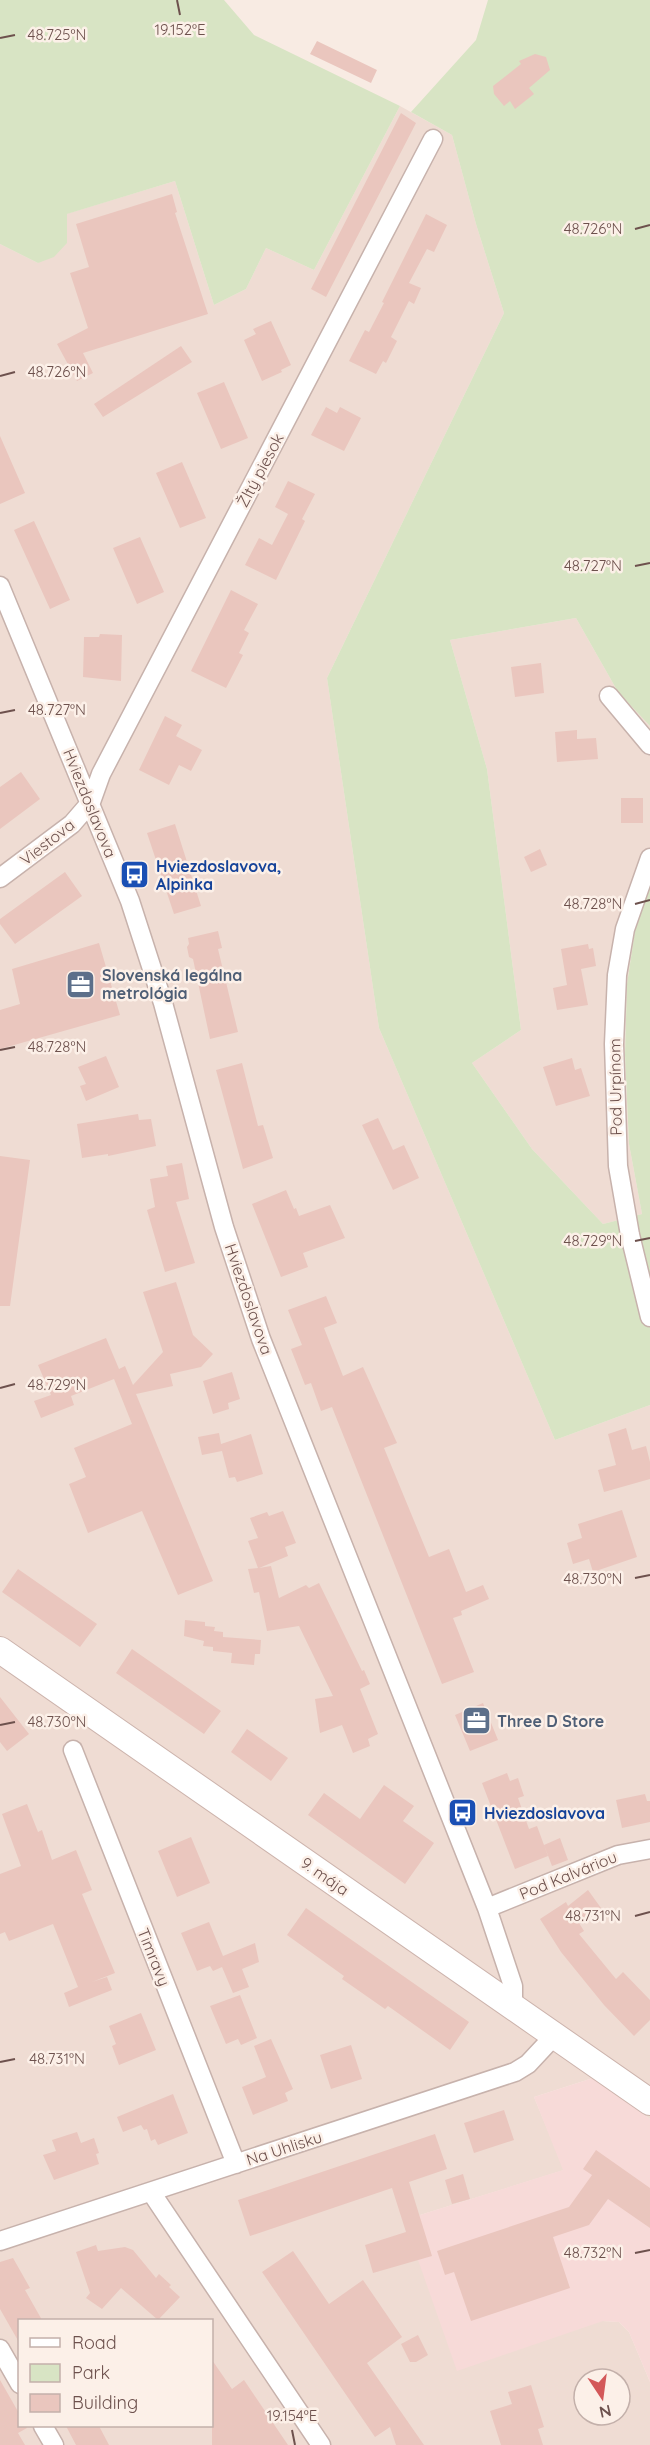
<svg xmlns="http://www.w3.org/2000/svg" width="650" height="2445" font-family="Quicksand,sans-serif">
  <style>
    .residential { fill: #efdcd3; fill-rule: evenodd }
    .commercial { fill: #f7dad8 }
    .green { fill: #d8e4c4 }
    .building { fill: #eac6be }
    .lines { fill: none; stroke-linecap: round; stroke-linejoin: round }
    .street-casing { stroke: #c7b2ac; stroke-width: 21 }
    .secondary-casing { stroke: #ccb3ac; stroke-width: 28 }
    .street { stroke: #fff; stroke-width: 18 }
    .secondary { stroke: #fff; stroke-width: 26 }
    .ticks { fill: none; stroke: #6d514d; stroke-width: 2 }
    .labels { text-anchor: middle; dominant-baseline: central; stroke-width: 5; stroke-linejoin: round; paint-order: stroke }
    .street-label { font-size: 16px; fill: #6d514d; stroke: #fcf0e8 }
    .transit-label { font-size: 16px; font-weight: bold; fill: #164399; stroke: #fcf0e8; text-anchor: start }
    .service-label { font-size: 16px; font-weight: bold; fill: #4e5e75; stroke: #fcf0e8; text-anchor: start }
    .ticks-label { font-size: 15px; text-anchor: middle; fill: #6d514d; stroke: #fcf0e8; stroke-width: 5; stroke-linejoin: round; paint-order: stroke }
  </style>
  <rect width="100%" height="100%" fill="#f8ebe3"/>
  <!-- residential -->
  <path class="residential" d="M400,106L452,135L476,224L504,313L327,678L379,1028L555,1440L650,1405V2119L593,2078L534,2097L564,2170L404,2220L603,2321L619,2322L629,2332L650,2382V2445H0V244L38,263L66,214L175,181L214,305L246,289L266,248L314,270ZM20,2320H212V2426H20ZM584,2379H620V2415H584Z
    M576,618L618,692L650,726V886L635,931L627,984L625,1055L629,1144L642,1214L603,1224L532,1149L472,1063L521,1030L487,769L450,640Z"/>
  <!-- commercial -->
  <path class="commercial" d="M593,2078L650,2119V2382L629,2332L619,2322L603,2321L457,2371L404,2220L563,2170L534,2097Z"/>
  <!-- green -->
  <path class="green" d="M0,0H224L254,35L400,106L314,270L266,248L246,289L214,305L175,181L67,214V243L54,257L38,263L0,244Z
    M488,0H650V726L618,692L576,618L450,640L487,769L521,1030L472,1063L532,1149L603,1224L642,1214L629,1144L625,1055L627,984L635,931L650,886V1405L555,1440L379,1028L327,678L504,313L476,224L452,135L411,112L476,40Z"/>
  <!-- building -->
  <path class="building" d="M317,41L377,70L371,83L310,54Z
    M535,54L546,57L550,70L529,88L534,94L515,109L510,101L504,106L494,94L493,86L521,64L519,61Z
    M401,113L416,123L326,297L311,289Z
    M172,194L177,212L175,213L208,314L83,353L93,373L77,381L57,344L88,328L70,273L89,267L76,224Z
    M426,214L447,225L434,252L427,249L409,283L421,288L414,304L409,301L391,337L397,341L386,363L383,361L376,374L349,361L365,330L369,332L384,303L382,302Z
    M271,321L291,365L281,370L282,372L262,381L244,340L256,334L253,329Z
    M181,346L192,362L103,417L94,404Z
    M224,382L248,438L221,449L197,393Z
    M326,407L337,413L340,407L361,418L344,451L311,435Z
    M0,436L25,493L0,504Z
    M182,462L206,518L180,528L156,473Z
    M288,481L315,494L302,519L305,521L276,580L245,565L259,538L272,545L288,514L275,507Z
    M34,521L70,600L50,609L14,530Z
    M140,537L164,592L137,604L113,548Z
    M231,590L258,604L244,630L249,633L239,653L243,655L226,688L191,671Z
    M100,634L122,635L121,681L83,677L84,637H99Z
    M541,663L544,693L515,697L511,667Z
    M165,716L182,725L176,736L202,750L191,771L179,765L169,785L139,770Z
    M577,730V739L596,738L598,759L557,762L555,732Z
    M21,772L40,799L0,829V787Z
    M621,798H643V823H621Z
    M175,824L201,906L174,914L147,833Z
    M540,849L547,865L531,872L524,857Z
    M65,872L82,896L15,944L0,924V919Z
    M218,931L222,948L218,949L238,1032L210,1039L193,959L189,957L187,947L189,944L188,938Z
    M99,943L120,1015L0,1049V1010L20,1004L12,969Z
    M588,944L589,949L593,948L596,966L581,969L588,1005L557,1010L553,988L567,985L561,949Z
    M106,1056L119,1087L86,1101L80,1086L86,1084L78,1067Z
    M572,1058L575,1070L581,1068L590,1096L556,1106L543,1067Z
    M242,1063L258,1126L263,1125L273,1158L243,1169L216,1070Z
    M138,1114L139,1120L151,1119L156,1146L108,1156V1154L82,1158L77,1124Z
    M378,1118L393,1150L404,1145L419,1178L393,1190L362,1125Z
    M0,1156L30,1160L10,1306H0Z
    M182,1163L189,1199L176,1202L195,1263L165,1272L147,1210L155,1207L150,1179L168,1176L166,1166Z
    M286,1190L294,1209L296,1208L299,1216L330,1205L345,1238L303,1253L308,1267L281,1277L252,1204Z
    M176,1282L193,1335L213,1354L201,1367L170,1374L173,1386L136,1394L213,1581L178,1595L142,1511L88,1533L69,1484L86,1477L74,1448L132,1424L114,1379L71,1396L74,1405L41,1418L34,1401L51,1395L38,1365L106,1338L119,1369L125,1366L133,1385L163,1352L143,1292Z
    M326,1296L337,1323L324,1328L343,1376L363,1367L397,1443L384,1448L429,1557L449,1549L466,1592L483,1585L489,1599L461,1611L462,1615L453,1618L474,1672L442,1684L332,1407L321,1411L311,1383L305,1385L291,1349L302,1345L288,1310Z
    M232,1372L240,1399L228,1403L229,1409L213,1414L203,1381Z
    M626,1428L632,1450L646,1446L650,1462V1479L604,1492L598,1470L616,1465L608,1434Z
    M219,1433L221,1444L251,1434L263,1474L237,1482L235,1477L229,1478L222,1451L202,1455L198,1437Z
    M622,1510L637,1557L593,1572L589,1559L573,1564L567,1543L582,1538L578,1524Z
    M283,1511L296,1543L285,1547L288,1556L259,1568L271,1566L279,1598L306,1585L309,1588L319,1583L362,1671L364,1670L370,1684L360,1689L378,1734L368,1739L370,1746L353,1753L342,1725L320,1733L315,1699L333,1696L299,1626L267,1631L259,1592L254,1593L248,1569L258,1568L248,1541L258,1538L250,1518L267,1512L269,1516Z
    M18,1569L97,1624L80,1647L2,1592Z
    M185,1620L205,1622V1626L215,1627L214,1631L223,1632V1637L261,1640L260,1654H255L254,1665L231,1663L232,1653L213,1651V1647L203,1646L204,1641L184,1636Z
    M132,1649L221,1711L204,1734L116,1673Z
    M0,1697L29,1734L7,1751L0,1742Z
    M483,1703L498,1740L470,1751L455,1715Z
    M247,1729L288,1758L271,1781L231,1752Z
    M507,1773L510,1781L518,1778L524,1796L518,1798L529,1829L537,1826L548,1856L515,1869L482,1783Z
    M384,1785L414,1806L403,1821L434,1843L405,1884L308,1815L324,1793L360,1819Z
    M645,1794L647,1801H650V1822L622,1828L616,1800Z
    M27,1804L38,1832L42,1830L52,1860L76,1850L92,1890L82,1894L115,1973L92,1982L107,1977L112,1990L69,2007L64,1993L78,1987L53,1924L9,1941L5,1932L0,1934V1874L21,1866L2,1814Z
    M191,1837L210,1883L177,1897L158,1851Z
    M560,1838L568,1860L552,1866L544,1845Z
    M588,1890L601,1908L579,1923L584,1931L579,1934L616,1979L623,1972L650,2000V2020L634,2036L604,2005L561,1952L540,1919L566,1902L568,1906Z
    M306,1908L469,2022L450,2050L388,2006L385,2009L342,1979L344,1976L287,1935Z
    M209,1922L223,1956L255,1943L259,1962L242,1969L249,1987L233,1993L222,1967L213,1971L210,1966L197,1971L181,1933Z
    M240,1995L257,2038L241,2045L238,2039L226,2044L210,2006Z
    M141,2013L156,2050L119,2065L112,2046L116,2044L109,2026Z
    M271,2039L293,2089L285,2093L288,2101L253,2115L242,2087L266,2077L254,2046Z
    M351,2045L362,2079L331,2089L320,2055Z
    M173,2094L188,2133L158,2145L155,2139L151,2141L147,2129L144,2130L141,2125L123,2132L117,2117Z
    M504,2110L514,2140L474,2153L464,2123Z
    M77,2132L81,2143L94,2138L99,2153L96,2154L99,2164L54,2180L43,2155L56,2151L52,2140Z
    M435,2134L447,2169L409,2182L432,2256L373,2273L365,2245L406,2232L392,2188L250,2236L238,2200Z
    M596,2150L650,2188V2228L608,2199L589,2225L553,2237L570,2288L471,2321L454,2272L445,2275L437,2251L569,2207L592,2175L583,2169Z
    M463,2174L470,2199L452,2204L445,2180Z
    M96,2245L98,2251L125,2247L133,2250L156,2278L159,2274L171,2285L169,2287L180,2297L158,2320L121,2288L102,2309L86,2298L90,2293L76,2252Z
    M293,2251L329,2304L363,2280L402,2337L367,2363L424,2445H396L390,2427L375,2437L262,2272Z
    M13,2258L30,2288L25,2290L42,2320H20V2344L0,2309V2262Z
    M418,2335L428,2355L416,2362H410L401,2344Z
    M212,2360L232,2389L244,2380L288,2445H212Z
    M0,2380L20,2415V2426H26L27,2428L18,2433L25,2445H0Z
    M531,2385L544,2427L538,2429L543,2445H501L490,2411L512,2404L508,2392Z
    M66,2426H99L109,2445H76Z"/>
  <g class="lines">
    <defs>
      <path id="street" d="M0,586L130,901L163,1003L224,1227L261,1339L487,1908L513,1986V2007
        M609,696L650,745
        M650,858L625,929L617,975L614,1044L618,1166L630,1235L650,1317
        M0,878L72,824L91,802L101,774L433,139
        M73,1750L236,2164
        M487,1908L618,1855L650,1849
        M151,2192L321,2445
        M0,2241L515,2072L528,2064L555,2035
        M0,2349L20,2384
        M43,2426L54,2445"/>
      <path id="secondary" d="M0,1650L650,2102"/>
    </defs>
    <!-- street casing -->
    <use href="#street" class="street-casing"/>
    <!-- secondary casing -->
    <use href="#secondary" class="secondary-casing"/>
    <!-- street -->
    <use href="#street" class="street"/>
    <!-- secondary -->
    <use href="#secondary" class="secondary"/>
  </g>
  <!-- ticks -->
  <path class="ticks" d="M177,0L180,15M0,38L15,35M635,229L650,225M0,376L15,372M635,566L650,563M0,713L15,710M635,904L650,900M0,1050L15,1047M635,1241L650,1238M0,1388L15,1384M635,1578L650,1575M0,1725L15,1722M635,1916L650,1912M0,2062L15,2059M635,2253L650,2250M292,2430L295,2445"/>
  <!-- icons -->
  <defs>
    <symbol id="bus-square" viewBox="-11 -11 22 22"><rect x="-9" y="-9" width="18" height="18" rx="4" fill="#1a4fb4" stroke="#fcf0e8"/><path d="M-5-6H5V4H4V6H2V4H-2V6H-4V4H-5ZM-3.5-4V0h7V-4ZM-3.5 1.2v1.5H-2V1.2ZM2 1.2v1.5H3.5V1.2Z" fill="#fff"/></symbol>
    <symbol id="office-square" viewBox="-11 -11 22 22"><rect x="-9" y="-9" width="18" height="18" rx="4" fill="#5c6f8a" stroke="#fcf0e8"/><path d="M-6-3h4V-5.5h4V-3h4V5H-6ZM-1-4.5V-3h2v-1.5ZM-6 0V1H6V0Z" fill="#fff"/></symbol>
  </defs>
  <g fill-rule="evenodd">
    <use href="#bus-square" x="118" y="858" width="33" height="33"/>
    <use href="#office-square" x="64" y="968" width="33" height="33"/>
    <use href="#office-square" x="460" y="1704" width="33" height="33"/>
    <use href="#bus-square" x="446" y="1796" width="33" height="33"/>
  </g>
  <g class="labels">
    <!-- street labels -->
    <g class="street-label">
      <text transform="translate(260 470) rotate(-62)">Žltý piesok</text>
      <text transform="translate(90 803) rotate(68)">Hviezdoslavova</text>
      <text transform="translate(47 842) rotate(-38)">Viestova</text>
      <text transform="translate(615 1087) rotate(-91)">Pod Urpínom</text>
      <text transform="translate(249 1299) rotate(71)">Hviezdoslavova</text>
      <text transform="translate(568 1875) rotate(-22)">Pod Kalváriou</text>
      <text transform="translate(325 1876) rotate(35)">9. mája</text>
      <text transform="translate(154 1957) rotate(68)">Timravy</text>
      <text transform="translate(284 2148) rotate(-18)">Na Uhlisku</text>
    </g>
    <!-- transit labels -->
    <g class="transit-label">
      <text x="156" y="866">Hviezdoslavova,<tspan x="156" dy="18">Alpinka</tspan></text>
      <text x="484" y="1813">Hviezdoslavova</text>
    </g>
    <!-- service labels -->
    <g class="service-label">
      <text x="102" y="975">Slovenská legálna<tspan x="102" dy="18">metrológia</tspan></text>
      <text x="497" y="1721">Three D Store</text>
    </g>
  </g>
  <g class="ticks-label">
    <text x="180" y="35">19.152°E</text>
    <text x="57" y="40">48.725°N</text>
    <text x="593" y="234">48.726°N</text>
    <text x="57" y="377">48.726°N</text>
    <text x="593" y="571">48.727°N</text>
    <text x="57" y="715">48.727°N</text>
    <text x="593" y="909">48.728°N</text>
    <text x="57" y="1052">48.728°N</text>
    <text x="593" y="1246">48.729°N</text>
    <text x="57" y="1390">48.729°N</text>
    <text x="593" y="1584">48.730°N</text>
    <text x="57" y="1727">48.730°N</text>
    <text x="593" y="1921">48.731°N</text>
    <text x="57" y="2064">48.731°N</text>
    <text x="593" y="2258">48.732°N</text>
    <text x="292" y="2421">19.154°E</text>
  </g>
  <!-- legend -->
  <rect x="18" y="2319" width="195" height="108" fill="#fcf0e8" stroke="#c3b0aa" stroke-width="1.5"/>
  <rect x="30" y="2338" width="30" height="9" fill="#ffffff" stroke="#c3b0aa" stroke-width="1.5"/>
  <text x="72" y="2349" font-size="18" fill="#6d514d">Road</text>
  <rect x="30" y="2364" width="30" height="18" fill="#d8e4c4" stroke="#c3b0aa" stroke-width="1.5"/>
  <text x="72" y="2379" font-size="18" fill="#6d514d">Park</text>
  <rect x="30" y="2394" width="30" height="18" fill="#eac6be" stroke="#c3b0aa" stroke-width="1.5"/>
  <text x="72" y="2409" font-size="18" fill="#6d514d">Building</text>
  <!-- north arrow -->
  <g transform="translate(602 2397) rotate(167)"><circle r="28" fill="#fcf0e8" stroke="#c3b0aa" stroke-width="1.5"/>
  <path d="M0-4.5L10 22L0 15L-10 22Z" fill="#d35859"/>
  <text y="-9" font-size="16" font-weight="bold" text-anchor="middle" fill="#6d514d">N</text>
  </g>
</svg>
